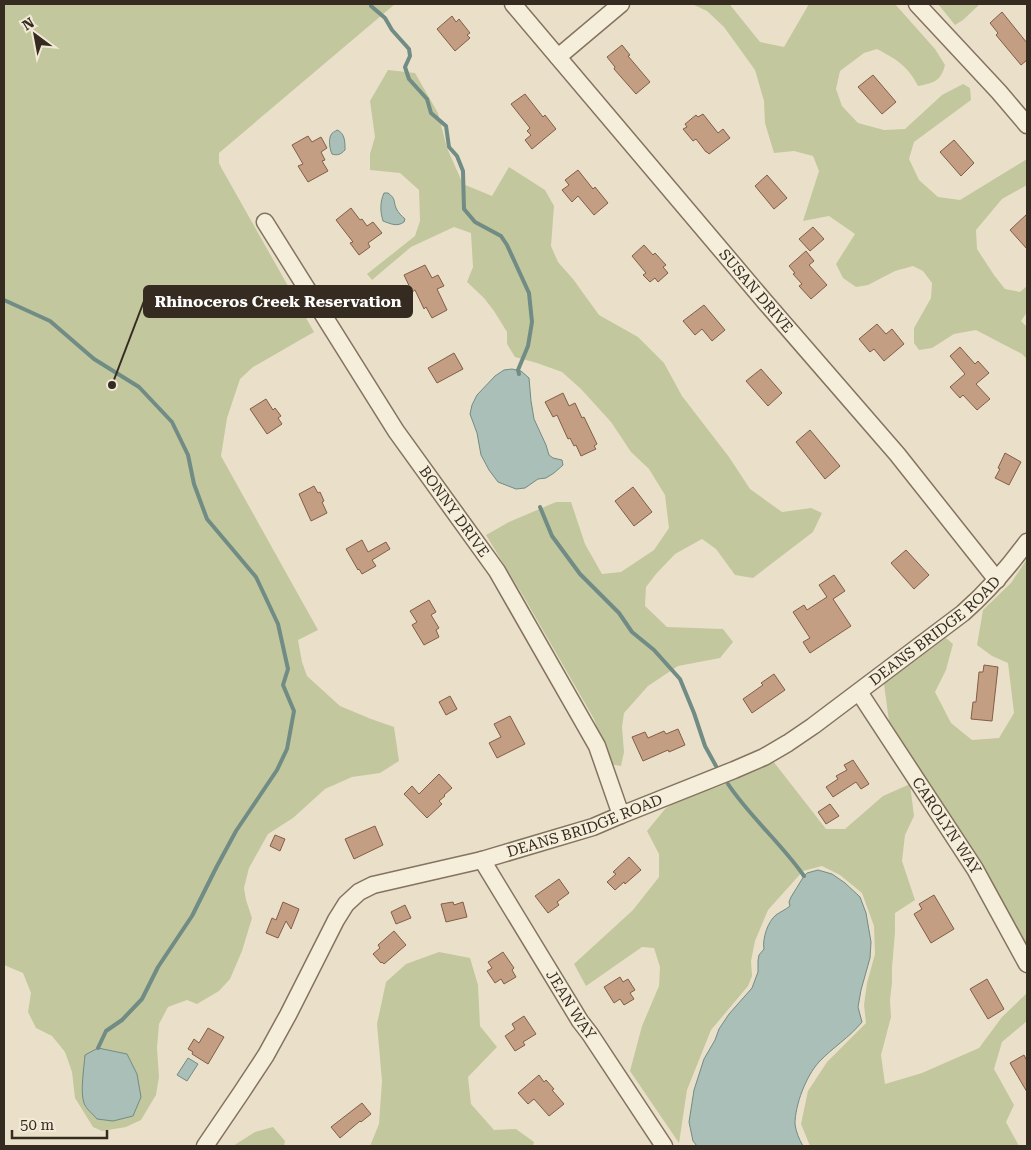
<svg xmlns="http://www.w3.org/2000/svg" width="1031" height="1150" font-family="'Roboto Serif',serif">
  <style>
    .green { fill: #c2c79d }
    .water { fill: #a9bfb8; stroke: #708c85 }
    .lines { fill: none; stroke-linecap: round; stroke-linejoin: round }
    .stream { stroke: #708c85; stroke-width: 4 }
    .building { fill: #c49e83; stroke: #815e48 }
    .minor-casing { stroke: #84735f; stroke-width: 19 }
    .minor { stroke: #f5eedb; stroke-width: 16 }
    .labels { text-anchor: middle; dominant-baseline: central; stroke-width: 4; stroke-linejoin: round; paint-order: stroke }
    .street-label { font-size: 15px; fill: #362b21; stroke: #f2ead7 }
    .leader { fill: none; stroke: #362b21; stroke-width: 2 }
    .callout-dot { fill: #362b21; stroke: #f2ead7; stroke-width: 2 }
    .callout { fill: #362b21; stroke: #362b21; stroke-width: 2 }
    .callout-label { font-size: 16px; text-anchor: middle; font-weight: bold; fill: #fff }
  </style>
  <rect width="100%" height="100%" fill="#eae0c9"/>
  <!-- green -->
  <path class="green" d="M4,4H395L219,153V163L222,169L314,332L253,367L240,379L227,418L221,456L318,630L298,640L302,662L307,676L340,706L371,719L394,727L399,761L380,773L352,777L325,789L293,818L268,834L249,868L244,888L246,900L252,918L242,951L230,979L219,991L197,1004L187,1000L168,1007L159,1024L157,1048L159,1077L156,1095L141,1120L126,1127L102,1131L93,1127L75,1098L72,1072L65,1052L52,1036L36,1028L28,1012L31,993L23,973L4,965Z
    M692,4H730L731,6L760,42L784,47L809,4H895L935,49L945,65C941,81 934,83 918,86C908,66 896,59 877,49L864,53L840,71L836,89L842,106L858,123L884,130L905,129L942,95L963,84L970,88L971,100L914,142L909,159L919,180L938,197L960,200L1027,159V185L1002,199L976,230L977,249L994,275L1005,289L1020,292L1027,286V312L1021,321L1027,327V359L1022,354L976,330L954,334L932,348L919,350L914,343V328L931,298L932,283L923,271L913,266L895,271L868,285L856,287L843,278L836,264L855,234L829,216L803,221L819,171L813,156L794,151L774,153L765,123L764,101L755,70L724,27L707,11Z
    M938,4H980L963,20L955,25Z
    M388,70L415,73L438,113L447,148L463,184L492,196L509,167L545,190L554,206L551,246L558,262L573,279L599,315L638,337L664,363L682,396L729,457L750,489L782,512L811,508L822,513L813,532L753,578L735,575L716,549L702,539L675,554L656,574L646,587L645,606L667,627L723,629L733,642L720,658L678,666L648,686L624,713L622,727L624,752L621,766L609,764L594,719L525,599L486,535L509,522L556,502H571L585,544L602,574L621,572L654,550L669,528L665,495L649,469L631,452L611,422L581,389L562,372L537,363L515,357L507,344V332L494,311L484,298L467,282L473,267L471,233L454,227L411,247L372,280L367,274L415,236L420,221L419,190L400,173L370,170V154L375,137L370,101Z
    M1027,559V955L1014,925L983,864L889,721L884,684L946,638L953,644L946,670L935,692L951,723L972,740L999,738L1014,713L1008,663L992,656L977,645L983,610L1011,583Z
    M773,761L826,829H845L883,796L910,784L914,816L905,835L902,861L915,900L895,913V932L892,968V983L890,1000L891,1017L881,1055L885,1084L922,1073L979,1048L1002,1017L1027,993V1021L1002,1042L994,1069L1014,1105L1006,1122L1019,1146H810L801,1124L808,1091L827,1062L866,1023L864,1005L867,983L875,954L874,926L862,893L840,875L822,866L803,871L768,910L755,941L751,961L752,976L748,986L711,1030L687,1090L679,1143L630,1071L642,1026L659,986L660,967L654,948L642,947L586,986L574,964L633,910L659,877V854L647,831L665,809L677,801L723,785Z
    M439,952L470,958L478,985L480,1026L497,1047L468,1077L471,1104L494,1130L516,1129L534,1142L533,1146H370L379,1124L382,1081L377,1024L386,982L406,964Z
    M273,1127L285,1141L284,1146H233L255,1132Z"/>
  <!-- water -->
  <path class="water" d="M337,130C345,133 345,142 345,150C341,154 338,156 332,154C330,150 328,140 331,135C332,132 335,132 337,130Z
    M384,193H388C396,199 393,200 396,208C398,213 402,216 405,219L404,222C397,227 391,224 383,221C380,211 380,202 384,193Z
    M512,369L521,371L529,378L531,401L534,419L546,445L549,455L553,458L562,460L563,465L554,473L546,478L538,479L525,488L516,489L498,482L489,470L481,455L477,433L470,414L472,405L477,395L495,376L504,370Z
    M818,870L832,874L845,883L860,897L866,913L871,942L870,958L861,990L858,1007L862,1022C850,1037 832,1048 819,1062C806,1076 795,1105 795,1124C796,1132 799,1139 803,1146H697L693,1141L689,1122L694,1090L704,1059L715,1040L719,1029L729,1014L752,988L758,972V961L759,955L764,949C762,939 768,921 776,915C780,912 785,910 790,906L789,902L791,897L804,876L807,873Z
    M98,1048L127,1054L137,1074L141,1097L133,1116L113,1121L97,1119C93,1114 86,1109 84,1103C80,1092 84,1068 85,1055Z
    M188,1058L198,1064L187,1081L177,1075Z"/>
  <g class="lines">
    <!-- stream -->
    <path class="stream" d="M371,4V6L385,18L392,30L409,49L410,56L405,67L409,79L427,99L431,113L446,126L449,147L457,156L463,171L464,209L475,222L501,236L507,245L529,293L532,322L528,346L518,370L519,374
      M4,300L50,321L94,359L139,387L172,422L188,455L194,484L207,519L256,577L278,624L288,669L283,685L294,711L287,749L277,770L236,831L216,868L192,916L158,967L142,999L122,1020L106,1031L98,1048
      M540,507L552,536L580,574L619,613L632,632L654,650L680,679L694,713L705,746L716,766
      M728,784C750,817 781,843 804,876"/>
  </g>
  <!-- building -->
  <path class="building" d="M1002,12L1027,43V60L1021,65L996,35L998,33L990,23Z
    M452,16L456,22L459,19L470,33L467,35L470,38L455,51L437,29Z
    M622,45L630,55L628,56L650,82L636,94L614,69L615,67L607,57Z
    M873,75L896,102L882,114L858,87Z
    M525,94L543,117L545,115L556,129L532,149L525,140L531,135L527,131L530,128L511,104Z
    M703,114L718,133L723,129L730,138L709,154L707,152H706L696,139L693,141L683,129L687,127L685,124L696,115L698,117Z
    M308,136L312,142L321,137L327,148L321,152L325,160L322,161L328,171L308,182L298,166L303,164L292,145Z
    M954,140L974,163L961,176L940,152Z
    M578,170L593,189L595,187L608,203L594,215L578,196L572,202L562,190L569,185L565,180Z
    M767,175L787,198L774,209L755,186Z
    M351,208L360,220L362,219L367,226L373,222L382,233L368,243L370,247L359,255L350,243L353,242L336,220Z
    M1027,214V249L1010,230Z
    M813,227L824,239L810,251L799,239Z
    M644,245L653,255L655,253L666,265L663,267L668,273L658,282L655,278L650,282L643,275L646,273L632,256Z
    M806,251L814,261L809,265L827,285L811,299L799,286L802,284L793,274L795,273L789,266Z
    M425,265L432,278L438,275L444,286L437,289L447,310L432,318L426,307L424,309L415,290L412,292L404,275Z
    M704,305L725,330L712,341L702,329L695,335L683,321Z
    M877,324L886,334L892,329L904,344L884,361L874,349L870,352L859,339Z
    M960,347L975,364L978,361L989,373L976,384L990,399L977,410L963,395L960,398L950,387L965,374L950,356Z
    M454,353L463,369L437,383L428,368Z
    M761,369L782,393L768,406L746,381Z
    M563,393L569,406L575,403L582,418L584,417L597,444L594,446L596,449L581,456L576,445L574,446L570,438L568,439L557,415L553,417L545,402Z
    M266,399L273,410L275,408L281,416L278,418L282,424L267,434L250,409Z
    M810,430L840,466L825,479L796,442Z
    M1005,453L1021,462L1009,485L995,478L1000,469L998,468Z
    M314,486L318,493L320,492L324,501L322,502L327,513L311,521L299,494Z
    M633,487L652,512L634,526L615,501Z
    M362,540L368,552L386,542L390,549L372,560L376,566L362,574L359,569L358,570L346,549Z
    M906,550L929,575L914,589L891,563Z
    M834,575L845,591L833,599L851,626L810,653L803,642L810,638L793,612L804,605L807,610L827,597L819,585Z
    M429,600L436,612L431,615L439,628L436,630L439,637L424,645L412,625L417,622L410,611Z
    M984,665L998,667L992,721L971,719L973,702H976L979,672H983Z
    M774,674L785,690L752,713L743,699L763,685L761,683Z
    M450,696L457,709L446,715L439,702Z
    M510,716L525,744L497,758L489,743L501,737L494,724Z
    M678,729L685,745L669,752L668,750L643,761L632,737L645,732L648,738L664,731L666,734Z
    M853,760L869,784L861,789L856,782L833,797L826,787L838,779L836,776L847,770L844,765Z
    M439,774L452,788L444,795L445,796L439,801L442,804L427,818L404,794L412,786L419,794Z
    M830,804L839,816L826,824L818,812Z
    M375,826L383,845L354,859L345,839Z
    M275,835L285,839L280,851L270,846Z
    M629,857L641,870L625,884L624,882L615,890L607,882L616,874L613,872Z
    M559,879L569,893L557,902L559,905L548,913L535,896Z
    M934,895L954,929L931,943L914,914L922,909L919,904Z
    M283,902L299,909L291,929L286,921L278,938L266,933L272,918L276,920Z
    M453,902L454,905L463,902L467,917L446,922L441,904Z
    M405,905L411,918L396,924L391,912Z
    M394,931L406,945L384,964L382,962L381,963L373,954L380,948L378,945Z
    M503,952L514,968L512,970L516,977L504,984L501,979L495,983L487,971L492,968L488,962Z
    M620,977L623,982L628,979L635,990L630,993L634,999L624,1005L620,999L614,1003L604,987Z
    M987,979L1004,1009L988,1019L970,989Z
    M524,1016L536,1034L523,1042L525,1045L515,1051L505,1036L515,1029L512,1024Z
    M208,1028L224,1037L208,1064L192,1054L193,1052L188,1049L194,1039L199,1043Z
    M1024,1055L1027,1061V1092L1010,1063Z
    M539,1075L544,1082L546,1080L554,1089L552,1090L564,1104L549,1116L534,1099L528,1104L518,1093Z
    M362,1103L371,1114L361,1122L360,1121L340,1138L331,1127Z"/>
  <g class="lines">
    <defs>
      <g id="minor">
        <path id="s1" d="M513,4L766,303L897,454L997,580"/>
        <path d="M917,4L999,92L1027,125"/>
        <path d="M558,57L621,4"/>
        <path id="s2" d="M265,222L396,431L497,571L597,746L621,815"/>
        <path id="s3" d="M859,692L975,869L1027,964"/>
        <path id="s4" d="M482,860L580,1021L590,1034L664,1146"/>
        <path id="s5" d="M205,1146L241,1093L266,1055L288,1015L336,920L346,904L359,892L373,885L482,860L593,827L621,815L734,770L764,757L788,743L813,726L963,613C988,591 1008,568 1027,542"/>
      </g>
    </defs>
    <!-- minor casing -->
    <use href="#minor" class="minor-casing"/>
    <!-- minor -->
    <use href="#minor" class="minor"/>
  </g>
  <g class="labels">
    <!-- street labels -->
    <g class="street-label">
      <text stroke="none"><textPath href="#s1" startOffset="376">SUSAN DRIVE</textPath></text>
      <text stroke="none"><textPath href="#s2" startOffset="346">BONNY DRIVE</textPath></text>
      <text stroke="none"><textPath href="#s5" startOffset="939">DEANS BRIDGE ROAD</textPath></text>
      <text stroke="none"><textPath href="#s5" startOffset="534">DEANS BRIDGE ROAD</textPath></text>
      <text stroke="none"><textPath href="#s3" startOffset="160">CAROLYN WAY</textPath></text>
      <text stroke="none"><textPath href="#s4" startOffset="170">JEAN WAY</textPath></text>
    </g>
  </g>
  <!-- callouts -->
  <path class="leader" d="M112 385L144 301"/>
  <circle class="callout-dot" cx="112" cy="385" r="5"/>
  <rect class="callout" x="144" y="286" width="268" height="31" rx="5"/>
  <g class="callout-label">
    <text x="278" y="307">Rhinoceros Creek Reservation</text>
  </g>
  <!-- border -->
  <rect width="1031" height="1150" fill="none" stroke="#362b21" stroke-width="10"/>
  <!-- north arrow -->
  <g transform="translate(35 35) rotate(328)" stroke="#f2ead7" stroke-width="4" paint-order="stroke">
  <path d="M0-4L9 19L0 12L-9 19Z" fill="#362b21"/>
  <text y="-8" font-size="14" font-weight="bold" text-anchor="middle" fill="#362b21">N</text>
  </g>
  <!-- scale -->
  <path d="M12 1130v8h95v-8" fill="none" stroke="#362b21" stroke-width="2.5"/>
  <text x="20" y="1130" font-size="15" fill="#362b21" stroke="#f2ead7" stroke-width="4" paint-order="stroke">50 m</text>
</svg>
